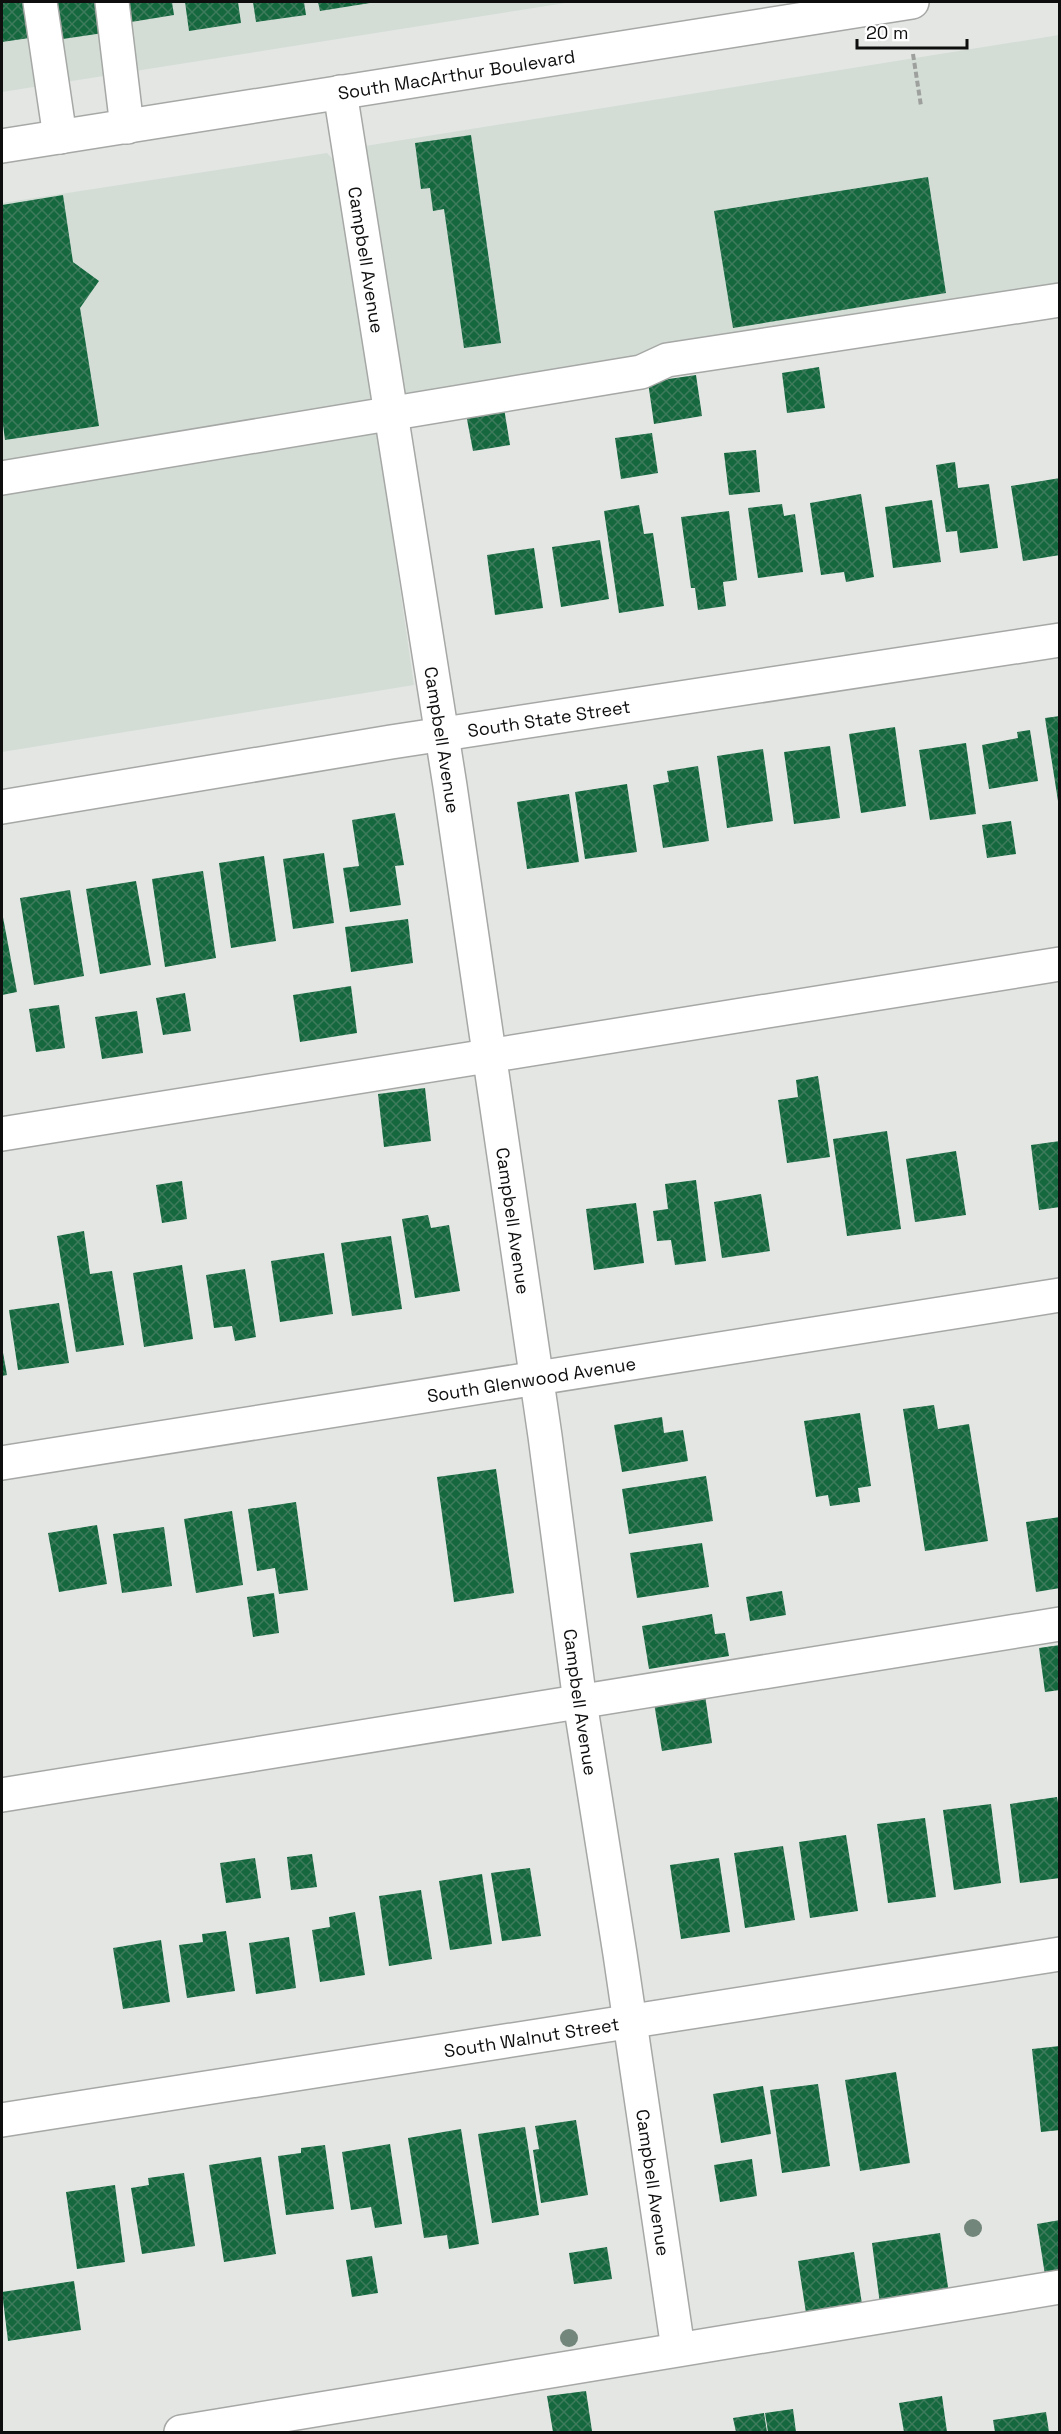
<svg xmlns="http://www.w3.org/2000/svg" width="1061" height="2434" font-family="'Space Grotesk',sans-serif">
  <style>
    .built { fill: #d3ddd6 }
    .building { fill: url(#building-cross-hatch) }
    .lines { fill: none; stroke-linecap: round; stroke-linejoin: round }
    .minor-casing { stroke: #a6a8a6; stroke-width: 36 }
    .major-casing { stroke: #a6a8a6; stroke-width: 36 }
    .path { stroke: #9ea09e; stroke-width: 4; stroke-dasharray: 6 3; stroke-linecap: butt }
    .minor { stroke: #fff; stroke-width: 33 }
    .major { stroke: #fff; stroke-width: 33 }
    .tree { fill: #73867b }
    .labels { text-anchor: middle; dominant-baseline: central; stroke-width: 6; stroke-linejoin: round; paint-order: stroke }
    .street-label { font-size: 18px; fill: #0d0e0d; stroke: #fff }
  </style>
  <defs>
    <pattern id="building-cross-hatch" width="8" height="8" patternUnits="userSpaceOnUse" patternTransform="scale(1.5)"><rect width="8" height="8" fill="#15673e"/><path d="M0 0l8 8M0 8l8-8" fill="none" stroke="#3d7b5c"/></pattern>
  </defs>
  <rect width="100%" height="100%" fill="#e4e6e4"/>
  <!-- built -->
  <path class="built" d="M2,2H572L2,92Z
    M1059,35V310L407,404L365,146Z
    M327,153L333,159L374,408L414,685L2,752V203Z"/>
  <!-- building -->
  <path class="building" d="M2,2H38L43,36L2,42Z
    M50,2H105L110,32L56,40Z
    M121,2H172L174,15L125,23Z
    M185,2H238L241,23L189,31Z
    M253,2H304L306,15L256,22Z
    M318,2H370V3L320,11Z
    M471,135L501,343L464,348L444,209L433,211L430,188L421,189L415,143Z
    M928,177L946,293L733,328L714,211Z
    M63,195L73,262L99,281L80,308L99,426L5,440L2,417V205Z
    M819,367L825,408L787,413L782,373Z
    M696,375L702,416L654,424L648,382Z
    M504,408L510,445L473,451L466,414Z
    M652,433L658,473L621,479L615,438Z
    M756,450L760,492L729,495L724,453Z
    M955,462L958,488L989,484L998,548L960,553L957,531L946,532L936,465Z
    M1060,478V555L1023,561L1011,486Z
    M861,494L874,577L846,582L844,572L821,575L810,503Z
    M932,500L941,562L893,568L885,507Z
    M782,504L784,516L795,514L803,572L758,578L748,508Z
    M639,505L644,534L653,533L664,606L619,613L604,511Z
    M729,511L737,580L723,582L726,606L698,610L695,588H691L681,517Z
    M600,540L609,599L561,607L552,547Z
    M534,548L543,608L495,615L487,555Z
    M1060,716V801H1058L1045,718Z
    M895,727L906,806L861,813L849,734Z
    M1030,730L1038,781L989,789L982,745L1018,738L1017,732Z
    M966,743L976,814L930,820L919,750Z
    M830,746L840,818L794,824L784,752Z
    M763,749L773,821L727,828L717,756Z
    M698,766L709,841L663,848L653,785L669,782L667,771Z
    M627,784L637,852L585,859L575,792Z
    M569,794L579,862L527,869L517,802Z
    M395,813L404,865L395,866L401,905L350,912L343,868L359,866L352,820Z
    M1011,821L1016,854L987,858L982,825Z
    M324,853L334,923L293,929L283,859Z
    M264,856L276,941L231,948L219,863Z
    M203,871L216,958L165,967L152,879Z
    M136,881L151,965L100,974L86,889Z
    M70,890L84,976L34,985L20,898Z
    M2,912L17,992L2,995Z
    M408,919L413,963L351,972L345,927Z
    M351,986L357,1033L300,1042L293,995Z
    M185,993L191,1031L163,1035L156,998Z
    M59,1005L65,1048L36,1052L29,1009Z
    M137,1011L143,1053L102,1059L95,1017Z
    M818,1076L830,1157L787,1163L778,1100L798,1097L796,1080Z
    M425,1088L431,1141L384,1147L378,1094Z
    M887,1131L901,1229L847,1236L833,1139Z
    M1060,1141V1207L1039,1210L1031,1145Z
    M956,1151L966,1215L915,1222L906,1159Z
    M696,1180L706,1261L675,1265L671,1240L657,1241L653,1211L668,1209L665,1184Z
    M182,1181L187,1219L162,1223L156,1185Z
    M761,1194L770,1251L722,1258L714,1202Z
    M636,1203L644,1263L594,1270L586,1209Z
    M428,1215L431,1228L449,1225L460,1291L415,1298L402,1219Z
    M84,1231L90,1274L112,1271L124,1345L76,1352L57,1236Z
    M391,1236L402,1309L352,1316L341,1243Z
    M324,1253L333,1314L280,1322L271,1261Z
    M182,1265L193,1339L144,1347L133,1273Z
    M245,1269L256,1337L235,1341L232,1326L214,1328L206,1275Z
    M59,1303L69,1363L18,1370L9,1310Z
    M2,1347L7,1375L2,1376Z
    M934,1405L938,1429L969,1424L988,1541L925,1551L903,1409Z
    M860,1413L871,1486L858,1488L860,1502L830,1506L828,1495L816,1497L804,1421Z
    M662,1417L664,1433L683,1430L688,1461L622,1472L614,1425Z
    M496,1469L514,1593L454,1602L437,1477Z
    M706,1476L713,1521L629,1534L622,1489Z
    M296,1502L308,1590L279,1594L275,1568L257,1571L248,1509Z
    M232,1511L243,1585L196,1593L184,1519Z
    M1060,1517V1588L1036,1592L1026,1522Z
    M97,1525L107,1584L59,1592L48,1533Z
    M164,1527L172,1586L122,1593L113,1534Z
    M702,1543L709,1587L637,1598L630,1553Z
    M782,1591L786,1615L750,1621L746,1597Z
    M274,1593L279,1633L253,1637L247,1597Z
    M712,1614L715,1634L725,1633L729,1656L649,1669L642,1626Z
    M1060,1645V1690L1045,1692L1039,1648Z
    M705,1695L712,1743L662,1751L654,1703Z
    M1057,1797L1060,1813V1878L1020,1883L1010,1804Z
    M991,1804L1001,1883L954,1890L943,1810Z
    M925,1818L936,1897L888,1903L877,1824Z
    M846,1835L858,1911L810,1918L799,1842Z
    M783,1846L795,1920L745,1928L734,1853Z
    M312,1854L317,1887L291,1890L287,1857Z
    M255,1858L261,1898L226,1903L220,1863Z
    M719,1858L730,1932L681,1939L670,1865Z
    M530,1868L541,1936L502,1941L491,1873Z
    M482,1874L492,1944L450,1950L439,1881Z
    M421,1890L432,1959L389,1966L379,1896Z
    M355,1912L365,1975L320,1982L312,1930L330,1927L329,1917Z
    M226,1931L235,1991L187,1998L179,1945L203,1942L202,1934Z
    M289,1937L296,1988L256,1994L249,1943Z
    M161,1940L170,2002L123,2009L113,1948Z
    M1060,2046V2130L1041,2132L1032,2049Z
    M896,2072L910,2163L860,2171L845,2080Z
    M818,2084L830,2166L782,2173L770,2090Z
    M763,2086L771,2134L721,2143L713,2094Z
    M576,2120L588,2195L541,2203L533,2150L539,2149L535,2126Z
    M525,2127L539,2215L492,2223L478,2134Z
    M461,2129L479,2244L449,2249L447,2235L424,2238L408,2138Z
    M390,2144L402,2224L375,2228L371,2207L351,2210L342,2152Z
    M325,2145L334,2209L286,2215L278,2156L301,2153V2148Z
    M261,2157L276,2254L224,2262L209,2165Z
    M752,2159L757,2196L720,2202L714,2165Z
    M184,2173L195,2246L142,2254L131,2188L149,2185L148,2178Z
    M115,2185L125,2262L77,2269L66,2192Z
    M1060,2220V2273L1045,2275L1037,2224Z
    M940,2233L949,2294L880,2304L872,2243Z
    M607,2247L612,2279L574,2284L569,2253Z
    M854,2252L862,2304L806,2313L798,2261Z
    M372,2256L378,2293L352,2297L346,2260Z
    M74,2281L81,2330L8,2341L2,2292Z
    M586,2391L592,2431L553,2432L547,2396Z
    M942,2396L947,2432H904L899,2403Z
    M793,2409L796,2432H768L765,2413Z
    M1046,2412L1049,2432H995L993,2420Z
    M764,2413L767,2432H736L733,2418Z"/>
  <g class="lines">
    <defs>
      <g id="minor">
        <path d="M40,2L60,137"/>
        <path d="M112,2L127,127"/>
        <path id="s1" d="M340,92L450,786L545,1436L580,1702L620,1954L678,2349"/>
        <path d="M2,478L641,372L667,360L1060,300"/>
        <path id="s2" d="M2,807L391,742L1060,640"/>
        <path d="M2,1134L1060,964"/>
        <path id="s3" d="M2,1463L1060,1295"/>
        <path d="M2,1795L1060,1624"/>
        <path id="s4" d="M2,2120L1060,1954"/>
        <path d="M181,2432L1060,2287"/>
      </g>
      <g id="major">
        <path id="s5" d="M2,146L912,2"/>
      </g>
    </defs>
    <!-- minor casing -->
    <use href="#minor" class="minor-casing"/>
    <!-- major casing -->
    <use href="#major" class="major-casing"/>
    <!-- path -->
    <path class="path" d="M913,54L921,106"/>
    <!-- minor -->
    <use href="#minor" class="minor"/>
    <!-- major -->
    <use href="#major" class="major"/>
  </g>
  <!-- trees -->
  <g class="tree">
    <circle cx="973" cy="2228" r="9"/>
    <circle cx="569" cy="2338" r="9"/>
  </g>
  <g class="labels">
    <!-- street labels -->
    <g class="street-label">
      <text stroke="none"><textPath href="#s5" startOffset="460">South MacArthur Boulevard</textPath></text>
      <text stroke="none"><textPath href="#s1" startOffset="170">Campbell Avenue</textPath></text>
      <text stroke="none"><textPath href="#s2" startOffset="554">South State Street</textPath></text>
      <text stroke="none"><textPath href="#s1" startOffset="656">Campbell Avenue</textPath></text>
      <text stroke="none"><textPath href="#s1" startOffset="1142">Campbell Avenue</textPath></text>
      <text stroke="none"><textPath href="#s3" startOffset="536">South Glenwood Avenue</textPath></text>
      <text stroke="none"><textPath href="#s1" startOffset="1628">Campbell Avenue</textPath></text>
      <text stroke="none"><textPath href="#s4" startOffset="536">South Walnut Street</textPath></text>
      <text stroke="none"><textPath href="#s1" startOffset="2114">Campbell Avenue</textPath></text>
    </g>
  </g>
  <!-- border -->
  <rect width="1061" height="2434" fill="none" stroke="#0d0e0d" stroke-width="6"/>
  <!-- scale -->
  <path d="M857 39v9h110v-9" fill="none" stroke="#0d0e0d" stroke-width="3"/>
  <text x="866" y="39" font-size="18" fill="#0d0e0d" stroke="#ffffff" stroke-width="4.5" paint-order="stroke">20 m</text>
</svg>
